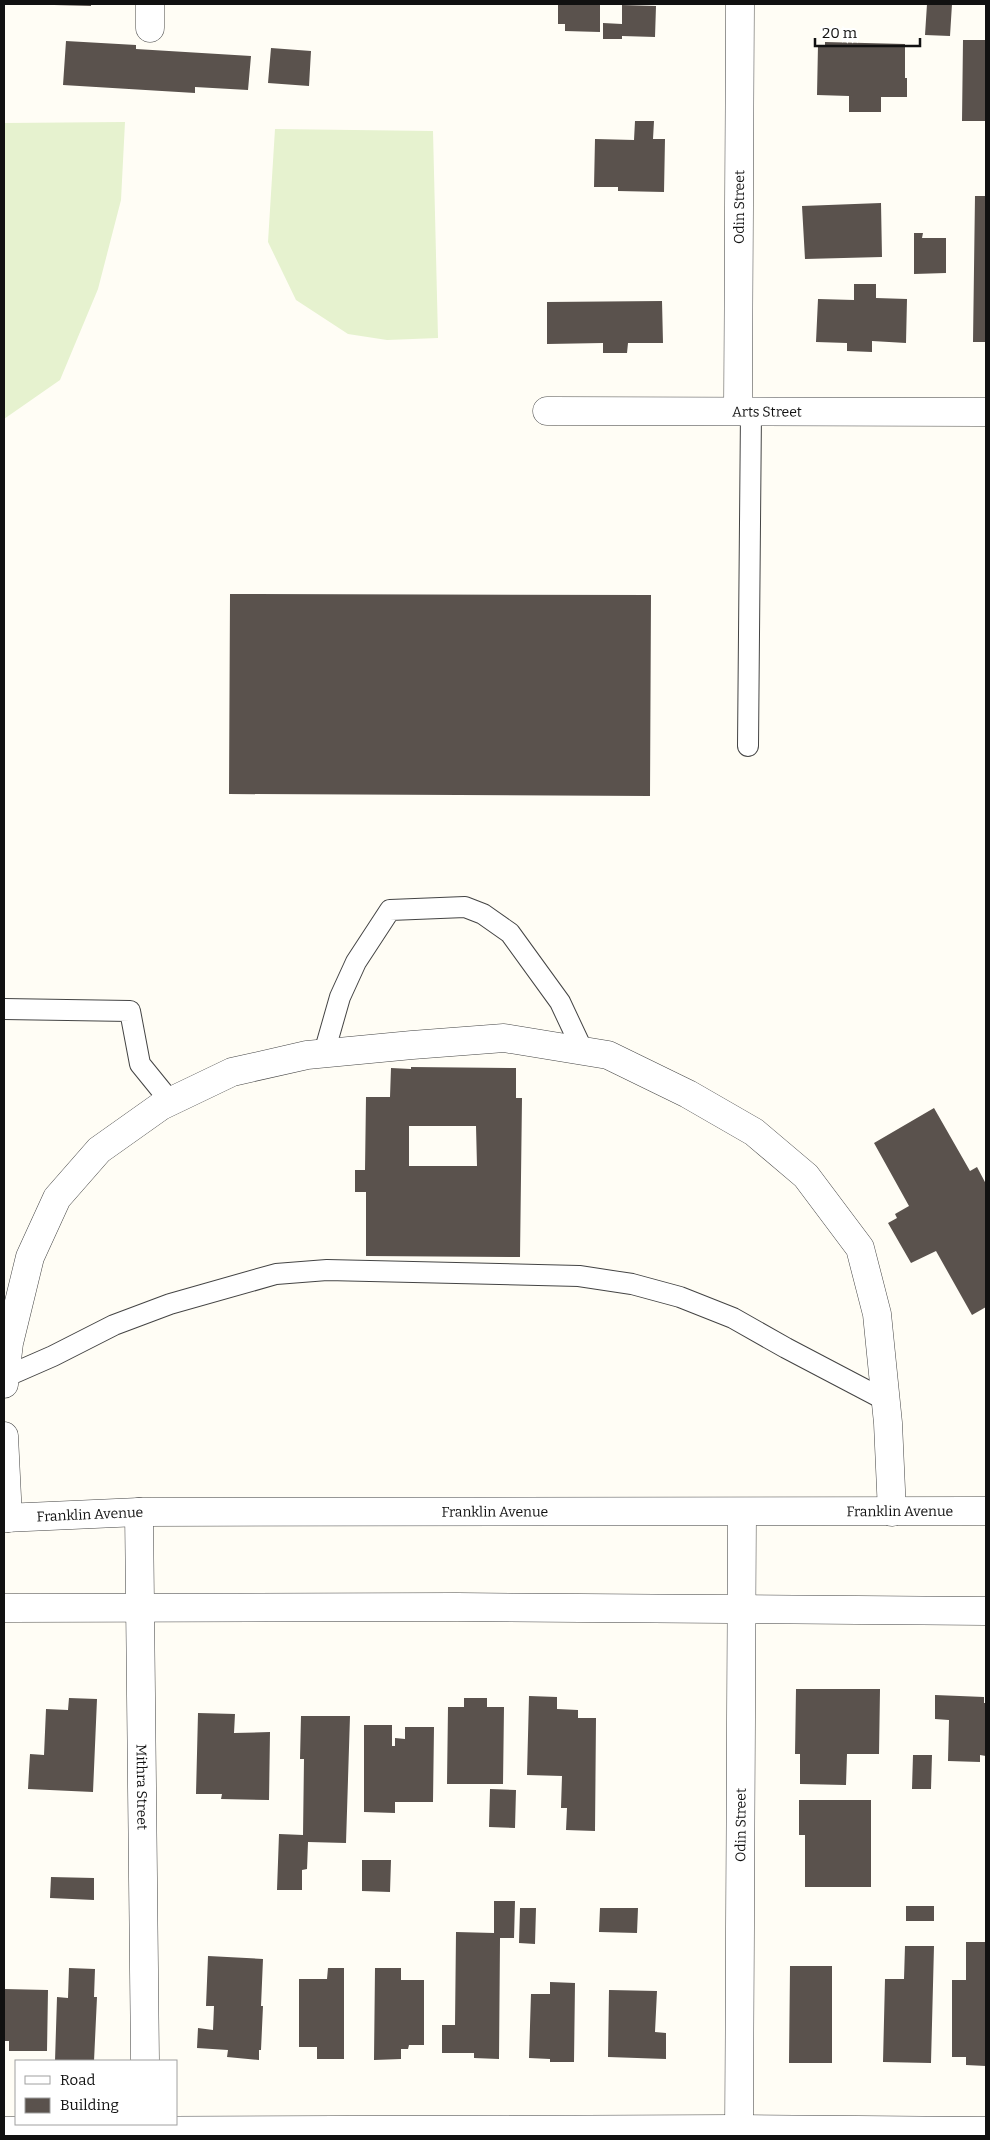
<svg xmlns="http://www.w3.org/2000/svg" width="990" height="2140" font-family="Bitter,serif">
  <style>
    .pitch { fill: #e6f2cf }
    .building { fill: #5a524d; fill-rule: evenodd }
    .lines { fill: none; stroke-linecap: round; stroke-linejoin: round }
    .service-casing { stroke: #444; stroke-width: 22 }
    .minor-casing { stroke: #444; stroke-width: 29 }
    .tertiary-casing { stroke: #444; stroke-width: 29 }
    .service { stroke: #fff; stroke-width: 20 }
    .minor { stroke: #fff; stroke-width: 28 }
    .tertiary { stroke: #fff; stroke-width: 28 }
    .labels { text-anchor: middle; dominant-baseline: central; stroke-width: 5; stroke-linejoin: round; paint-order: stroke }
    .street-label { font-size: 14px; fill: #111; stroke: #fff }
  </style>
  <rect width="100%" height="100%" fill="#fffdf5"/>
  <!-- pitch -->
  <path class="pitch" d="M125,122L121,200L98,289L60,380L4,419V123Z
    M275,129L433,131L438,338L387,340L348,334L296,300L268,242Z"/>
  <!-- building -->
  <path class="building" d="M54,4H91V6L54,5Z
    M558,4H600V32L565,31V24H558Z
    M927,4H952L950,36L925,35Z
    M622,5L656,6L655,37L622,36V39H603V23L622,24Z
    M963,40H986V121H962Z
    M66,41L136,45V49L251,56L248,90L195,87V93L63,85Z
    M825,42L905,44V78H907V97H881V112H849V96L817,95L818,45H825Z
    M271,48L311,51L309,86L268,83Z
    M635,121H654L653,139H665L664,192L618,191V187H594L595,139L634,140Z
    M975,196H986V342H973Z
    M881,203L882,257L805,259L802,206Z
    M914,233H923L922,238H946V273L914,274Z
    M854,284H876V298L907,299L906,343L872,341V352L847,351V343L816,342L818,299L854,300Z
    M662,301L663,343H628L627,353H603V343L547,344V302Z
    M230,594L651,595L650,796L229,794Z
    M411,1067L516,1068V1098H522L520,1257L366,1256V1192H355V1170H365L366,1097H390L391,1068L411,1069ZM409,1126H476L477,1166H409Z
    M934,1108L970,1171L977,1167L986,1184V1307L972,1315L936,1251L911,1263L888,1223L897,1218L895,1214L909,1206L874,1143Z
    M796,1689H880L879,1754H847L846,1785L800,1784V1754H795Z
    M935,1695L984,1697V1703H986V1756L980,1755V1762L948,1761L949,1720L935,1719Z
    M529,1696L557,1697V1709L578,1710V1718H596L595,1831L566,1830L567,1808H561L562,1776L527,1775Z
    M69,1698L97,1699L93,1792L28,1789L30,1754L44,1755L46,1709L68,1710Z
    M464,1698H487V1707H504L503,1784H447L448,1707H464Z
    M198,1713L235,1714L234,1733L270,1732L269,1800L221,1799L222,1794H196Z
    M301,1716H350L346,1843L308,1842L307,1869L302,1870V1890H277L279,1834L303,1835L304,1759H300Z
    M364,1725H392V1746H395V1738L405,1739V1727H434L433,1802H395V1813L364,1812Z
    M913,1755H932L931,1789H912Z
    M490,1789L516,1790L515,1828L489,1827Z
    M799,1800H871V1887H805V1835H799Z
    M362,1860H391L390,1892L362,1891Z
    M51,1877L94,1878V1900L50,1898Z
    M494,1901H515L514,1938H500L499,2059L474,2058V2053H442V2025H455L456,1932L494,1933Z
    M906,1906H934V1921H906Z
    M520,1908H536L535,1944L519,1943Z
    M600,1908H638L637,1933L599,1932Z
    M966,1942H986V2066L966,2065V2057H952V1980H966Z
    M905,1946H934L931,2063L883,2062L885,1979H904Z
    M208,1956L263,1959L261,2006H263L261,2050H259V2060L227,2057L228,2050L197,2048L198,2028L213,2030L214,2006H206Z
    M790,1966H832V2063H789Z
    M69,1968L95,1969L94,1997H97L94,2061H55L57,1997L68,1998Z
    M328,1968H344V2059H317V2047H299V1979H327Z
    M375,1968H401V1980H424V2045H409L408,2049H401V2059L374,2060Z
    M550,1982L575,1983L574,2062H550V2059L529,2058L531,1994H550Z
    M4,1989L48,1990L47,2051H9V2041H4Z
    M609,1990L657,1991L655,2032L666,2033V2059L608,2057Z"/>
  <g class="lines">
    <defs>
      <path id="service" d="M748,746L751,411
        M4,1009L130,1011L140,1064L170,1101
        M324,1053L340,997L356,962L390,910L465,907L483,914L510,933L560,1002L583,1051
        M5,1377L53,1356L114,1325L170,1304L276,1274L327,1270L579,1276L632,1284L680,1297L733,1318L786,1348L885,1400"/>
      <g id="minor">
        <path d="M150,28V4"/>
        <path id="s1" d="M547,411L986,412"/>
        <path id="s2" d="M738,411L740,4"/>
        <path d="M4,1384L9,1343L30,1257L57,1198L99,1150L161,1106L232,1072L307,1055L412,1045L504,1038L608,1055L688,1094L754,1132L806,1176L860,1248L877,1314L888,1423L892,1512"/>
        <path d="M4,1436L8,1518"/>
        <path id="s3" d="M139,1512L145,2061"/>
        <path d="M4,2131L739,2129L986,2131"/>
        <path id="s4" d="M739,2136L742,1512"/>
      </g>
      <g id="tertiary">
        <path id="s5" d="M4,1518L139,1512L986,1511"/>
        <path d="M4,1608L457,1607L986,1611"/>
      </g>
    </defs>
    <!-- service casing -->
    <use href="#service" class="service-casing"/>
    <!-- minor casing -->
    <use href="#minor" class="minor-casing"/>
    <!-- tertiary casing -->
    <use href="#tertiary" class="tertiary-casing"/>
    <!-- service -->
    <use href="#service" class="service"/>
    <!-- minor -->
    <use href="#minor" class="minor"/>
    <!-- tertiary -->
    <use href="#tertiary" class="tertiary"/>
  </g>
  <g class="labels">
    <!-- street labels -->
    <g class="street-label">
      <text stroke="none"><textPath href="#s2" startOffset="204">Odin Street</textPath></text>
      <text stroke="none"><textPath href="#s1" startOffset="220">Arts Street</textPath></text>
      <text stroke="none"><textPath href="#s5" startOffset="491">Franklin Avenue</textPath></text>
      <text stroke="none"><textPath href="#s5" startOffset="896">Franklin Avenue</textPath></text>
      <text stroke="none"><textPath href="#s5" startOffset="86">Franklin Avenue</textPath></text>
      <text stroke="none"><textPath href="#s3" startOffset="275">Mithra Street</textPath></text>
      <text stroke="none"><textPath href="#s4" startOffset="311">Odin Street</textPath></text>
    </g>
  </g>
  <!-- border -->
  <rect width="990" height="2140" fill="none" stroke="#111111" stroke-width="10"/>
  <!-- legend -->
  <rect x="15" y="2060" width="162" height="65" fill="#ffffff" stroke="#a0a0a0"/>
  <rect x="25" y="2076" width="25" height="8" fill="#ffffff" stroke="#a0a0a0"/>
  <text x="60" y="2085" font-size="15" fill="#111111">Road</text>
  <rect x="25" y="2098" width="25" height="15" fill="#5a524d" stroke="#a0a0a0"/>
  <text x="60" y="2110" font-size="15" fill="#111111">Building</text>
  <!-- scale -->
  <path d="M815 38v8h105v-8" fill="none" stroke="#111111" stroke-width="2.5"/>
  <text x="822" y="38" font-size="15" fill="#111111" stroke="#ffffff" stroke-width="4" paint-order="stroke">20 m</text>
</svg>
